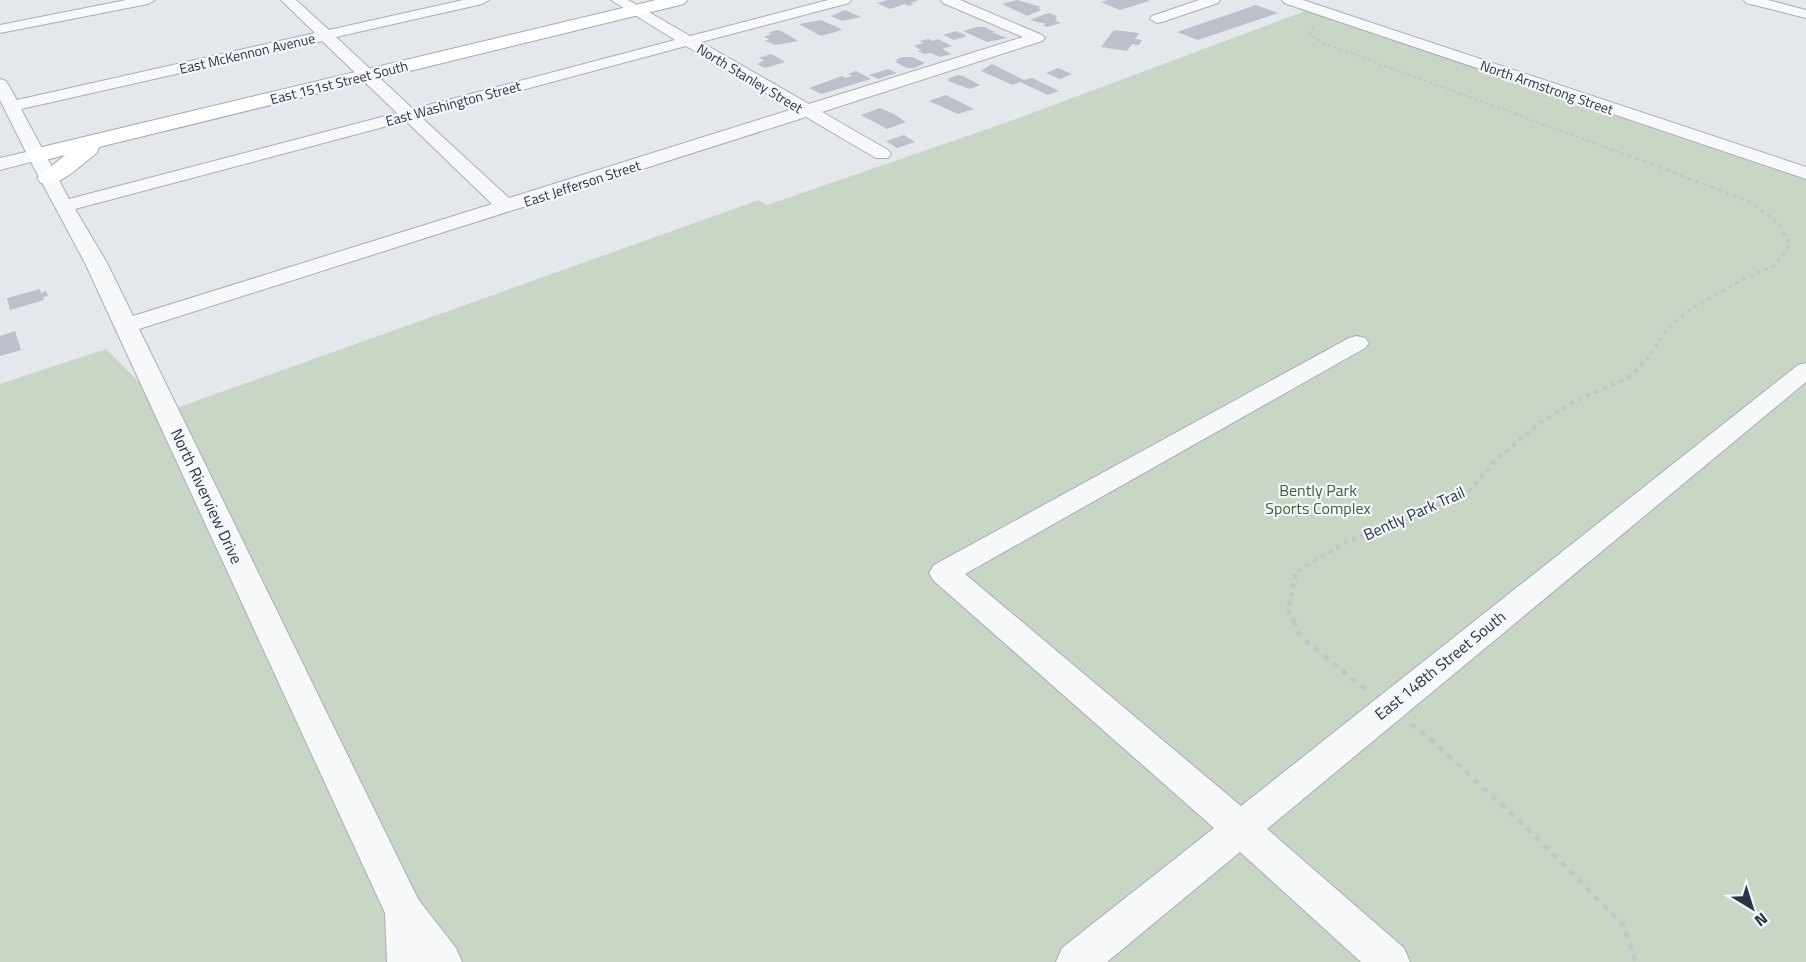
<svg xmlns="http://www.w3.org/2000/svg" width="1806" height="962" font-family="'Titillium Web',sans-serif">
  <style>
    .green { fill: #c9d6c5 }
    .building { fill: #bbc0ca }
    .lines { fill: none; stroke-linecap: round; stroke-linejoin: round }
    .minor-casing { stroke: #a9aeb7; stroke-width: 2 }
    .major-casing { stroke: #a3abb8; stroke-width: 2 }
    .path-far3 { stroke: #c2c5cb; stroke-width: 2; stroke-dasharray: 3 3; stroke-linecap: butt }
    .path-far2 { stroke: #c2c5cb; stroke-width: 3; stroke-dasharray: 4 4; stroke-linecap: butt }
    .path-far1 { stroke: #c2c5cb; stroke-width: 4; stroke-dasharray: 4.5 4.5; stroke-linecap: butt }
    .path { stroke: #c2c5cb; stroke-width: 4.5; stroke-dasharray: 6 6; stroke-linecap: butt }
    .minor { fill: #f7f8fa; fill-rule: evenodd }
    .major { fill: #fff; fill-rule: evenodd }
    .labels { text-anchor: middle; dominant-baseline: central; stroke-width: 4.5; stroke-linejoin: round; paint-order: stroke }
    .far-street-label { font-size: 14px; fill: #2b3445; stroke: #f4f6f9 }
    .park-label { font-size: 16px; fill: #3f6138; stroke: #f4f6f9 }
    .street-label { font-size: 16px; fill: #2b3445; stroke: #f4f6f9 }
  </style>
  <rect width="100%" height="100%" fill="#e4e7ec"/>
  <!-- green -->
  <path class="green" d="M1308,10L1806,174V962H0V384L106,349L168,411L759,200L767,205L1005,123Z"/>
  <!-- building -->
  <path class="building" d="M888,0H917L918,1L910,3L914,4L909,6L905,4L890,9L877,3Z
    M1017,0L1041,7L1038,8L1041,10L1027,16L1002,4Z
    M1108,0H1149V1L1120,10L1101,2Z
    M1256,5L1278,13L1198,40L1177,32Z
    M845,10L861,17L842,21L831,16Z
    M1048,13L1057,16L1055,19L1058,20L1055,21L1061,23L1047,27L1043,25L1046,24L1030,20Z
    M821,20L839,28L842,30L821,36L799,24Z
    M977,27H985L995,32L989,33H994L1007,38L987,42L963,31Z
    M777,30L781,31L798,41L776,45L765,41L769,39L764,37L771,34L768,33Z
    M1114,30L1139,33L1135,39L1142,40L1139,45L1132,44L1127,51L1101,47Z
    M956,31L967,36L954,40L943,35Z
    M928,39L933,41L938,39L952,46L942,49L951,54L940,57L931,53L924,54L918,51L921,50L914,46L923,43L919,41Z
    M771,54L785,62L765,68L757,64L764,60L759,58Z
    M903,57H912L925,63L914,68H907L895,62L898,61L895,60Z
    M992,64L1024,80L1032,78L1059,91L1048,95L1020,82L1013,85L981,71Z
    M1058,68L1072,74L1060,79L1046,73Z
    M888,69L897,73L878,79L869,75Z
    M856,71L871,79L821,94L809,88L842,76L845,78L852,76L848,74Z
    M958,75L963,76L980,85L970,89L948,81L950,80L947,79Z
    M946,95L974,109L958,114L929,101Z
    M880,108L894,114L906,122L887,129L861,115Z
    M904,135L915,142L897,148L886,141Z
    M40,289L41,293L46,291L48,296L43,297L44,300L10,310L7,298Z
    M15,331L21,350L0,356V336Z"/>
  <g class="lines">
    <defs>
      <path id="minor" d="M126,0H155L148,4L0,33V25Z
        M281,0H296L329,30L463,0H489L482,4L336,37L413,109L675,40L611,0H628L690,36L828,0H851L849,3L701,42L809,104L1023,37L943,3L941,0H960L1042,35L1045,38L1042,41L822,112L888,150L891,154L888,158H876L806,117L139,329L418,899L456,948L462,962H387L385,913L85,263L31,162L0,170V158L26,152L0,100V79L6,81L17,100L315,33ZM322,41L397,113L69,199L21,109ZM686,46L793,109L509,198L421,117ZM406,121L492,204L133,316L107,263L75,209Z
        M1199,0H1220L1218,3L1162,22L1157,23L1150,19L1152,16Z
        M1282,0H1303L1806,167V179L1284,3Z
        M1744,0H1768L1806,10V18L1746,3Z
        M1357,336L1365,338L1369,343L1365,348L965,574L1241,806L1798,365L1806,363V382L1267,829L1404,948L1410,962H1361L1240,852L1107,962H1056L1062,948L1214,828L934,581L929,573L934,565L1349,338Z"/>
      <path id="major" d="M656,0H687L684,4L99,147L97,153C81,164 61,188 41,183L37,178L65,155L38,162L30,160L27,155L30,150L38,148Z"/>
    </defs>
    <!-- minor casing -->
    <use href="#minor" class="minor-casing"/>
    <!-- major casing -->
    <use href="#major" class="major-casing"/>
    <!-- path-far3 -->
    <path class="path-far3" d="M1313,26L1310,34L1323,43L1632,157"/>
    <!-- path-far2 -->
    <path class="path-far2" d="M1628,155L1752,203L1779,224L1790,245L1774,266L1743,279L1691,309L1668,328L1647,359"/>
    <!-- path-far1 -->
    <path class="path-far1" d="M1294,622L1288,609L1296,572L1348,541L1402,522L1470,490L1494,462L1538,424L1577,400L1628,378L1648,358"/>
    <!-- path -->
    <path class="path" d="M1293,620L1300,636L1367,691
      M1411,724L1437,745L1535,836L1623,925L1636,962"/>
    <!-- minor -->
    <use href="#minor" class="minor"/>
    <!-- major -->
    <use href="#major" class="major"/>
  </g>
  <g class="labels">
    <!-- far-street labels -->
    <g class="far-street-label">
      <text transform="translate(247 53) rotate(-13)">East McKennon Avenue</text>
      <text transform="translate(750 78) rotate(31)">North Stanley Street</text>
      <text transform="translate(339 82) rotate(-14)">East 151st Street South</text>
      <text transform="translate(1547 87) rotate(19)">North Armstrong Street</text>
      <text transform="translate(453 103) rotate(-15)">East Washington Street</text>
      <text transform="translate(582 183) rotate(-18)">East Jefferson Street</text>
    </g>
    <!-- park labels -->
    <g class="park-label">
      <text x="1318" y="490">Bently Park<tspan x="1318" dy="18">Sports Complex</tspan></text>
    </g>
    <!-- street labels -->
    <g class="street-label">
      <text transform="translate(207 496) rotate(65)">North Riverview Drive</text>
      <text transform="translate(1414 513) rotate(-24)">Bently Park Trail</text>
      <text transform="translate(1440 665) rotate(-39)">East 148th Street South</text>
    </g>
  </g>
  <!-- north arrow -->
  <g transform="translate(1752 908) rotate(142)" stroke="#f4f6f9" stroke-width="4.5" paint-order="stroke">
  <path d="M0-4.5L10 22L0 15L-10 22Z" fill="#2b3445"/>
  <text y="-9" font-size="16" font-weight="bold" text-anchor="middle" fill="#2b3445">N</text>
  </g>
</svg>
